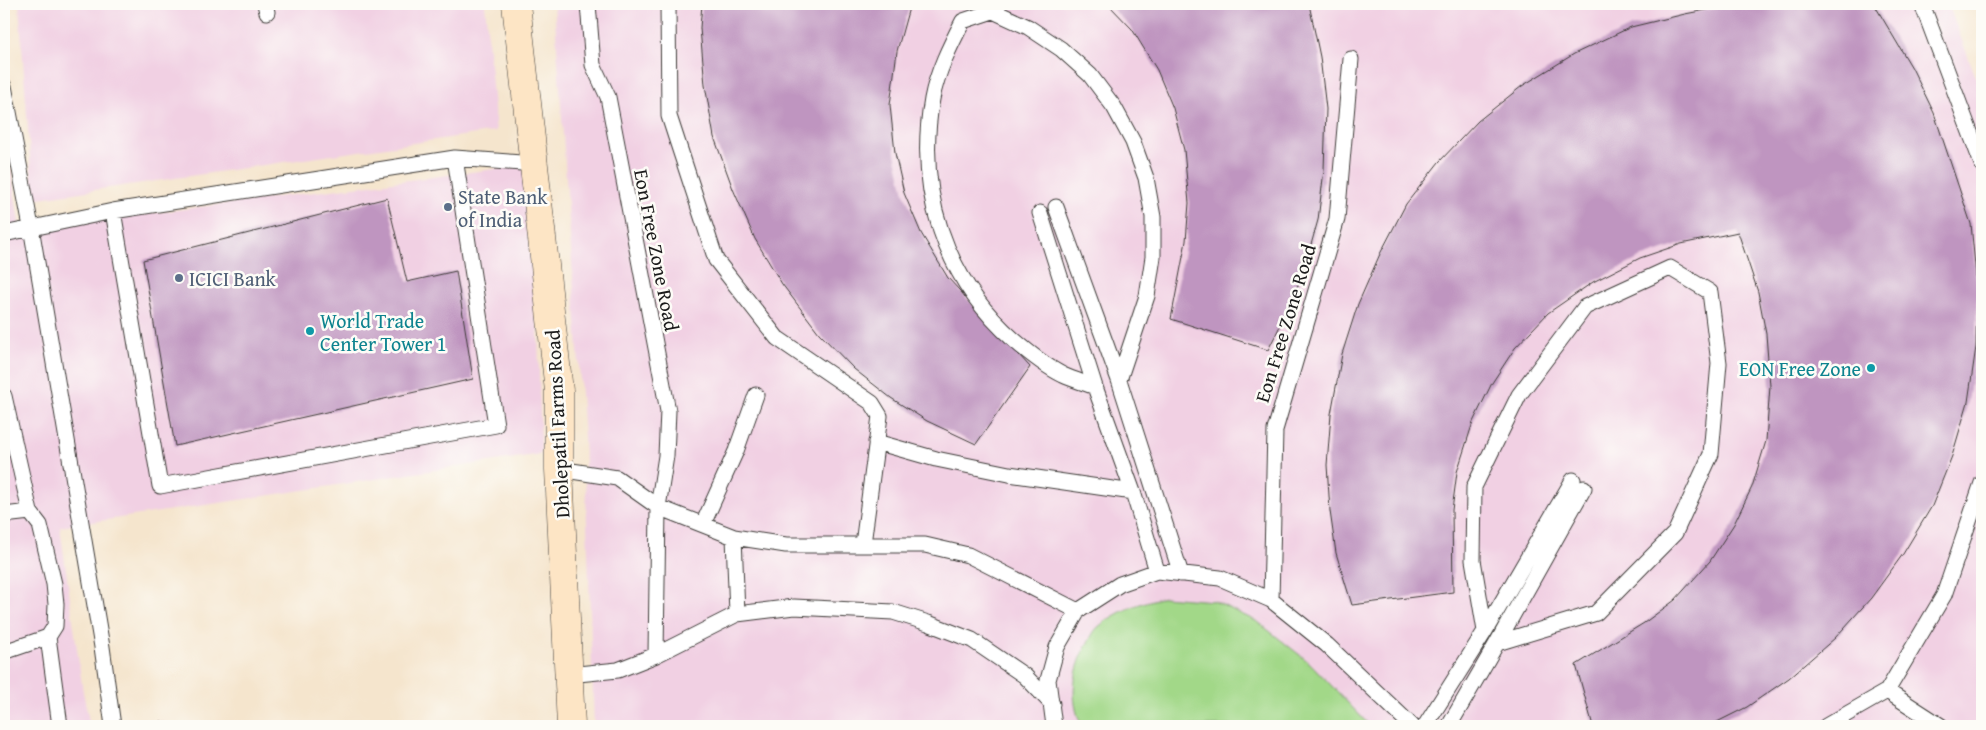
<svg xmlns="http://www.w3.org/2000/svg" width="1986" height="730" font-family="'Gentium Book Plus',serif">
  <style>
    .built { fill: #f1d0e3 }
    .green { fill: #a2d888; stroke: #5f7a52 }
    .building { fill: #bf95c0 }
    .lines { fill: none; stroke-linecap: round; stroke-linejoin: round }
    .lane-casing { stroke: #3d3a37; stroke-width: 17 }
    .secondary-casing { stroke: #3d3a37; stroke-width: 29 }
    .lane { stroke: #fff; stroke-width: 15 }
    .secondary { stroke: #fde5c5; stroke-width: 28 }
    .service-dot { fill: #5c6f8a; stroke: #fdfcf7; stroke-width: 2 }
    .culture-dot { fill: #0f9aa8; stroke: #fdfcf7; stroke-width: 2 }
    .labels { text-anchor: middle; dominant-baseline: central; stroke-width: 5; stroke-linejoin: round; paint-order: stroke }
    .service-label { font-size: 20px; fill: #4e5e75; stroke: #fdfcf7; text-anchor: start }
    .street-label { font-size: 20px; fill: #1c1c1c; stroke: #fdfcf7 }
    .culture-label { font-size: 20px; fill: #0d838f; stroke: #fdfcf7; text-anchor: start }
  </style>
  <rect width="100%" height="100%" fill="#fdfcf7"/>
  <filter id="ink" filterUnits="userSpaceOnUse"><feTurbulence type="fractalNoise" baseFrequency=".02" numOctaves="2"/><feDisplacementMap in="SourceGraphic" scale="10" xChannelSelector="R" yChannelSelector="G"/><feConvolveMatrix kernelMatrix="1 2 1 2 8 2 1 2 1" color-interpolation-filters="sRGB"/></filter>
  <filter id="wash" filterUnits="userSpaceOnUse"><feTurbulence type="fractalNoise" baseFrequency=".0096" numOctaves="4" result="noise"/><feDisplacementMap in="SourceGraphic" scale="20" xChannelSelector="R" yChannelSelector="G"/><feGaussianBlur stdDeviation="1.12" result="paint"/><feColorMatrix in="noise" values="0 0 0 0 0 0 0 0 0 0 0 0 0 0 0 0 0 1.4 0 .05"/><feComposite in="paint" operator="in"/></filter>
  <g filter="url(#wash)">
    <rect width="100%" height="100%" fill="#f5e5cd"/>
    <!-- built -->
    <path class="built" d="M19,4H485L496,131L33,199Z
      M554,4H1948L1982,93V726H594L584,437Z
      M4,122L20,230L534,164L541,454L60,527L83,692L90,726H4Z"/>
    <!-- green -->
    <path class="green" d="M1164,597L1214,601L1258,622L1310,663L1370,726H1082C1068,698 1074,667 1089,641C1091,637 1094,631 1097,628C1116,611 1140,603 1164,597Z"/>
    <g id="blocks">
      <!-- building -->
      <path class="building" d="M702,4H910L897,51L890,105L895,153L904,193L921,233L948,278L1030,367L976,444L927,421L891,398L854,369L819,333L782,284L755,239L733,189L714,137L705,85L700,28Z
        M1108,4H1309L1320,57L1326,109L1324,170L1318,220L1305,266L1291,304L1268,350L1171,319L1186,241L1189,203L1184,150L1173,108L1157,70L1132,29Z
        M1737,4H1874L1912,68L1934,113L1971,224L1977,286L1976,347L1968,402L1952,456L1932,506L1903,554L1871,598L1835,638L1789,678L1747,707L1709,726H1593L1576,665L1644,623L1675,600L1710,561L1734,524L1752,487L1766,441L1770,386L1766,334L1758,292L1738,232L1681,244L1640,258L1593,282L1548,313L1515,348L1492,383L1473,422L1457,472L1452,510L1453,592L1352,605L1336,553L1330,511L1327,465L1331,414L1342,354L1358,304L1380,254L1406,204L1439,162L1478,121L1522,86L1574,54L1631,27L1685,14Z
        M387,198L407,282L456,271L473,379L175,446L143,260Z
        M162,721L163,726H139V725Z"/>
    </g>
  </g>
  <g filter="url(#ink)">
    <use href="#blocks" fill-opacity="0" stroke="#3d3a37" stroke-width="1"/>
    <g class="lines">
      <defs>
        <path id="lane" d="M265,4L267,12
          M588,4L593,65L608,97L668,411L666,456L658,507L656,655
          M668,4L669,116L716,260L777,338L872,403L880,416L863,544
          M1922,4L1982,164
          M4,86L31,227L102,647L113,726
          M1056,207L1119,380
          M113,211L160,486L496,425L455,158
          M1040,213L1095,387
          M4,234L113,211L455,158L534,164
          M4,396L30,512
          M876,442L936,459L1009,474L1133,492
          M559,469L617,478L658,507L734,537L786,545H925L968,555L1078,611
          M4,515L30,512L40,525L54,584L56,604L55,626L48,637L60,726
          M703,524L736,451L756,395
          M734,537L737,614
          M1157,571L1133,492L1095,387C1085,383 1074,380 1063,375C1045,366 1029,353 1014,340C944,278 916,190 932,99C937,72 950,46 963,21L993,11L1028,27L1061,49L1090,75L1114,107L1133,142L1146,178L1153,217V257L1147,296L1119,380L1181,574
          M1271,600L1275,430L1337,219L1351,59
          M1485,631L1573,480
          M1497,643L1584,488
          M4,652L48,637
          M568,675L618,670L656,655L737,614L794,607L893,612L928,623L972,640L1025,676L1052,704
          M1887,691L1944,595L1982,483
          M1054,726L1048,680L1057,647L1078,611L1120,584L1157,571L1220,578L1271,600L1327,645L1412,726
          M1425,726L1485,631L1473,560L1474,487L1519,395L1585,307L1670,268L1710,292L1719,363L1711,454L1675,533L1596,613L1497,643L1449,726
          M1826,726L1887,691L1941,726"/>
        <path id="secondary" d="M516,4L559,391V469L571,726"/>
      </defs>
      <!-- lane casing -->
      <use href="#lane" class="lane-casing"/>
      <!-- secondary casing -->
      <use href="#secondary" class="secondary-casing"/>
      <!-- lane -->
      <use href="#lane" class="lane"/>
      <!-- secondary -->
      <use href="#secondary" class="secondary"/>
    </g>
  </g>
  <!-- markers -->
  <g class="service-dot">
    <circle cx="448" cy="207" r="5"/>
    <circle cx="179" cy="278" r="5"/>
  </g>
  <g class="culture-dot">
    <circle cx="310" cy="331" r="5"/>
    <circle cx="1871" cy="368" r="5"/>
  </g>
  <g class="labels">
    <!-- service labels -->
    <g class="service-label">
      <text x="458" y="196">State Bank<tspan x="458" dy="23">of India</tspan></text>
      <text x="189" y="278">ICICI Bank</text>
    </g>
    <!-- street labels -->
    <g class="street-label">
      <text transform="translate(657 250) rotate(79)">Eon Free Zone Road</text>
      <text transform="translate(1285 323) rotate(-73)">Eon Free Zone Road</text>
      <text transform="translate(557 424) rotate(-93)">Dholepatil Farms Road</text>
    </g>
    <!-- culture labels -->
    <g class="culture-label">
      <text x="320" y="320">World Trade<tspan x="320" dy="23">Center Tower 1</tspan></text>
      <text x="1861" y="368" text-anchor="end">EON Free Zone</text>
    </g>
  </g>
  <!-- margin -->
  <rect width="1986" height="730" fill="none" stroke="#fdfcf7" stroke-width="20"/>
</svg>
